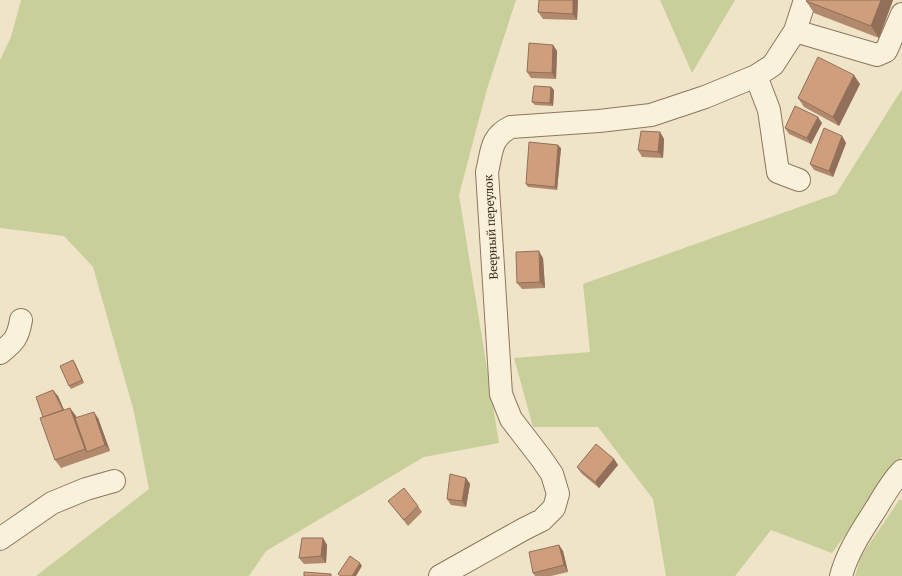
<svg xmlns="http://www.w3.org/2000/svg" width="902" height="576" font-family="Merriweather,serif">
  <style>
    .green { fill: #c9cf9b }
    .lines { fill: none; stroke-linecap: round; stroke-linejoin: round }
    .minor-casing { stroke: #8d765c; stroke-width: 24 }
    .minor { stroke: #faf1dc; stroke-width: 22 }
    .wall { fill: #b2896c }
    .shaded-wall { fill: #916f58 }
    .building { fill: #cf9f7d; stroke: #916f58 }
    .labels { text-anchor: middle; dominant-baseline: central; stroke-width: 3; stroke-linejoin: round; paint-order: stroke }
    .street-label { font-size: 11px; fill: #3d2e20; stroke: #f7eed8 }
  </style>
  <rect width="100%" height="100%" fill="#f0e4c8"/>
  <!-- green -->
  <path class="green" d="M21,0H516L487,89L459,195L499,443L424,457L266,551L249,576H36L149,489L134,412L93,267L64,236L0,228V60L11,37Z
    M660,0H735L692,73Z
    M902,89V457L832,553L771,530L735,576H666L653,499L598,427H533L514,358L590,352L583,284L836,194Z
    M900,499L902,501V576H855L861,556Z"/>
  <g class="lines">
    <defs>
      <path id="minor" d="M795,31L877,55L886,51L902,14
        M756,76L769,110L778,172L799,180
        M0,353C14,342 18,338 21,320
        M0,539L52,503L86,489L114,481
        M440,576L524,529L542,520L554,508L558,494L552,474L541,458L511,419L501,394L487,172C492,152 490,137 511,127L599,121L651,115L705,97L756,76L773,65L795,31L805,0
        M841,576C848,550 863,529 877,507C884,495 892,481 902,471"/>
    </defs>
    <!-- minor casing -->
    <use href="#minor" class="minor-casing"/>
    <!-- minor -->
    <use href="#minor" class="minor"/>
  </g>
  <!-- wall -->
  <path class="wall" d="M578,0L577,20L543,19L538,12Z
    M807,0H893L879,38L814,13L806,1Z
    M553,45L557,51L556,79L531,78L527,72Z
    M860,84L839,126L804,107L798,98Z
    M551,87L554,90L553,106L535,105L532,102Z
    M822,123L811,144L789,134L785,128Z
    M660,132L664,139L663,158L642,157L638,150Z
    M842,136L846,143L833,177L814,170L810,164Z
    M561,148L557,190L528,187L526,184Z
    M543,258L545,288L522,289L517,283Z
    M75,363L84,383L71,389L69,386Z
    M58,396L64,410L70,408L77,418H98L110,451L61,468L55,460L43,417Z
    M614,459L618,465L599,488L581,473L577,467Z
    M466,478L470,484L466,507L451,505L447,499Z
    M388,501L418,506L422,512L408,526L393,507Z
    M323,538L327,545L326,563L304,564L299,558Z
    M559,545L563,551L568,572L551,576H535L533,573Z"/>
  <!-- shaded-wall -->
  <path class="shaded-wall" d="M573,0H578L577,20L573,14Z
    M881,0H893L879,38L871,26Z
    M553,45L557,51L556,79L552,73Z
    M854,75L860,84L839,126L833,117Z
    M551,87L554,90L553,106L550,103Z
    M818,117L822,123L811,144L807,138Z
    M660,132L664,139L663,158L658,152Z
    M842,136L846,143L833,177L829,171Z
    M558,145L561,148L557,190L555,187Z
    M539,251L543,258L545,288L540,282Z
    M73,360L75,363L84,383L82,380Z
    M53,390L58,396L67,417L63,411Z
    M70,408L76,416L89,451L87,452L85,449Z
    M94,412L98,418L110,451L105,445Z
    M614,459L618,465L599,488L595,482Z
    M466,478L470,484L466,507L462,501Z
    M323,538L327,545L326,563L321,556Z
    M559,545L563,551L568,572L564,565Z
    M360,563L362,566L356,576H352Z"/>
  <!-- building -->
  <path class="building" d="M539,0H573V14L538,12Z
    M807,0H881L871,26L806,1Z
    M529,43L553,45L552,73L527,72Z
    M818,57L854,75L833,117L798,98Z
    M534,86L551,87L550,103L532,102Z
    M795,106L818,117L807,138L785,128Z
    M824,128L842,136L829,171L810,164Z
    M641,131L660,132L658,152L638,150Z
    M529,142L558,145L555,187L526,184Z
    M539,251L540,282L517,283L516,252Z
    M73,360L82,380L69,386L60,366Z
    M53,390L63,410L43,417L36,397Z
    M70,408L85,449L55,460L40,418Z
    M94,412L105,445L87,452L75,418Z
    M596,444L614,459L595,482L577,467Z
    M450,474L466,478L462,501L447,499Z
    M404,488L418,506L404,520L388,501Z
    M302,538H323L321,556L299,558Z
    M559,545L564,565L533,573L529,552Z
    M350,556L360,563L352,576H341L338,574Z
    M304,572L331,574V576H304Z"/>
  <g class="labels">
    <!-- street labels -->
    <g class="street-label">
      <text transform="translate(491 227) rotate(-93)">Веерный переулок</text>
    </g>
  </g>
</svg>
